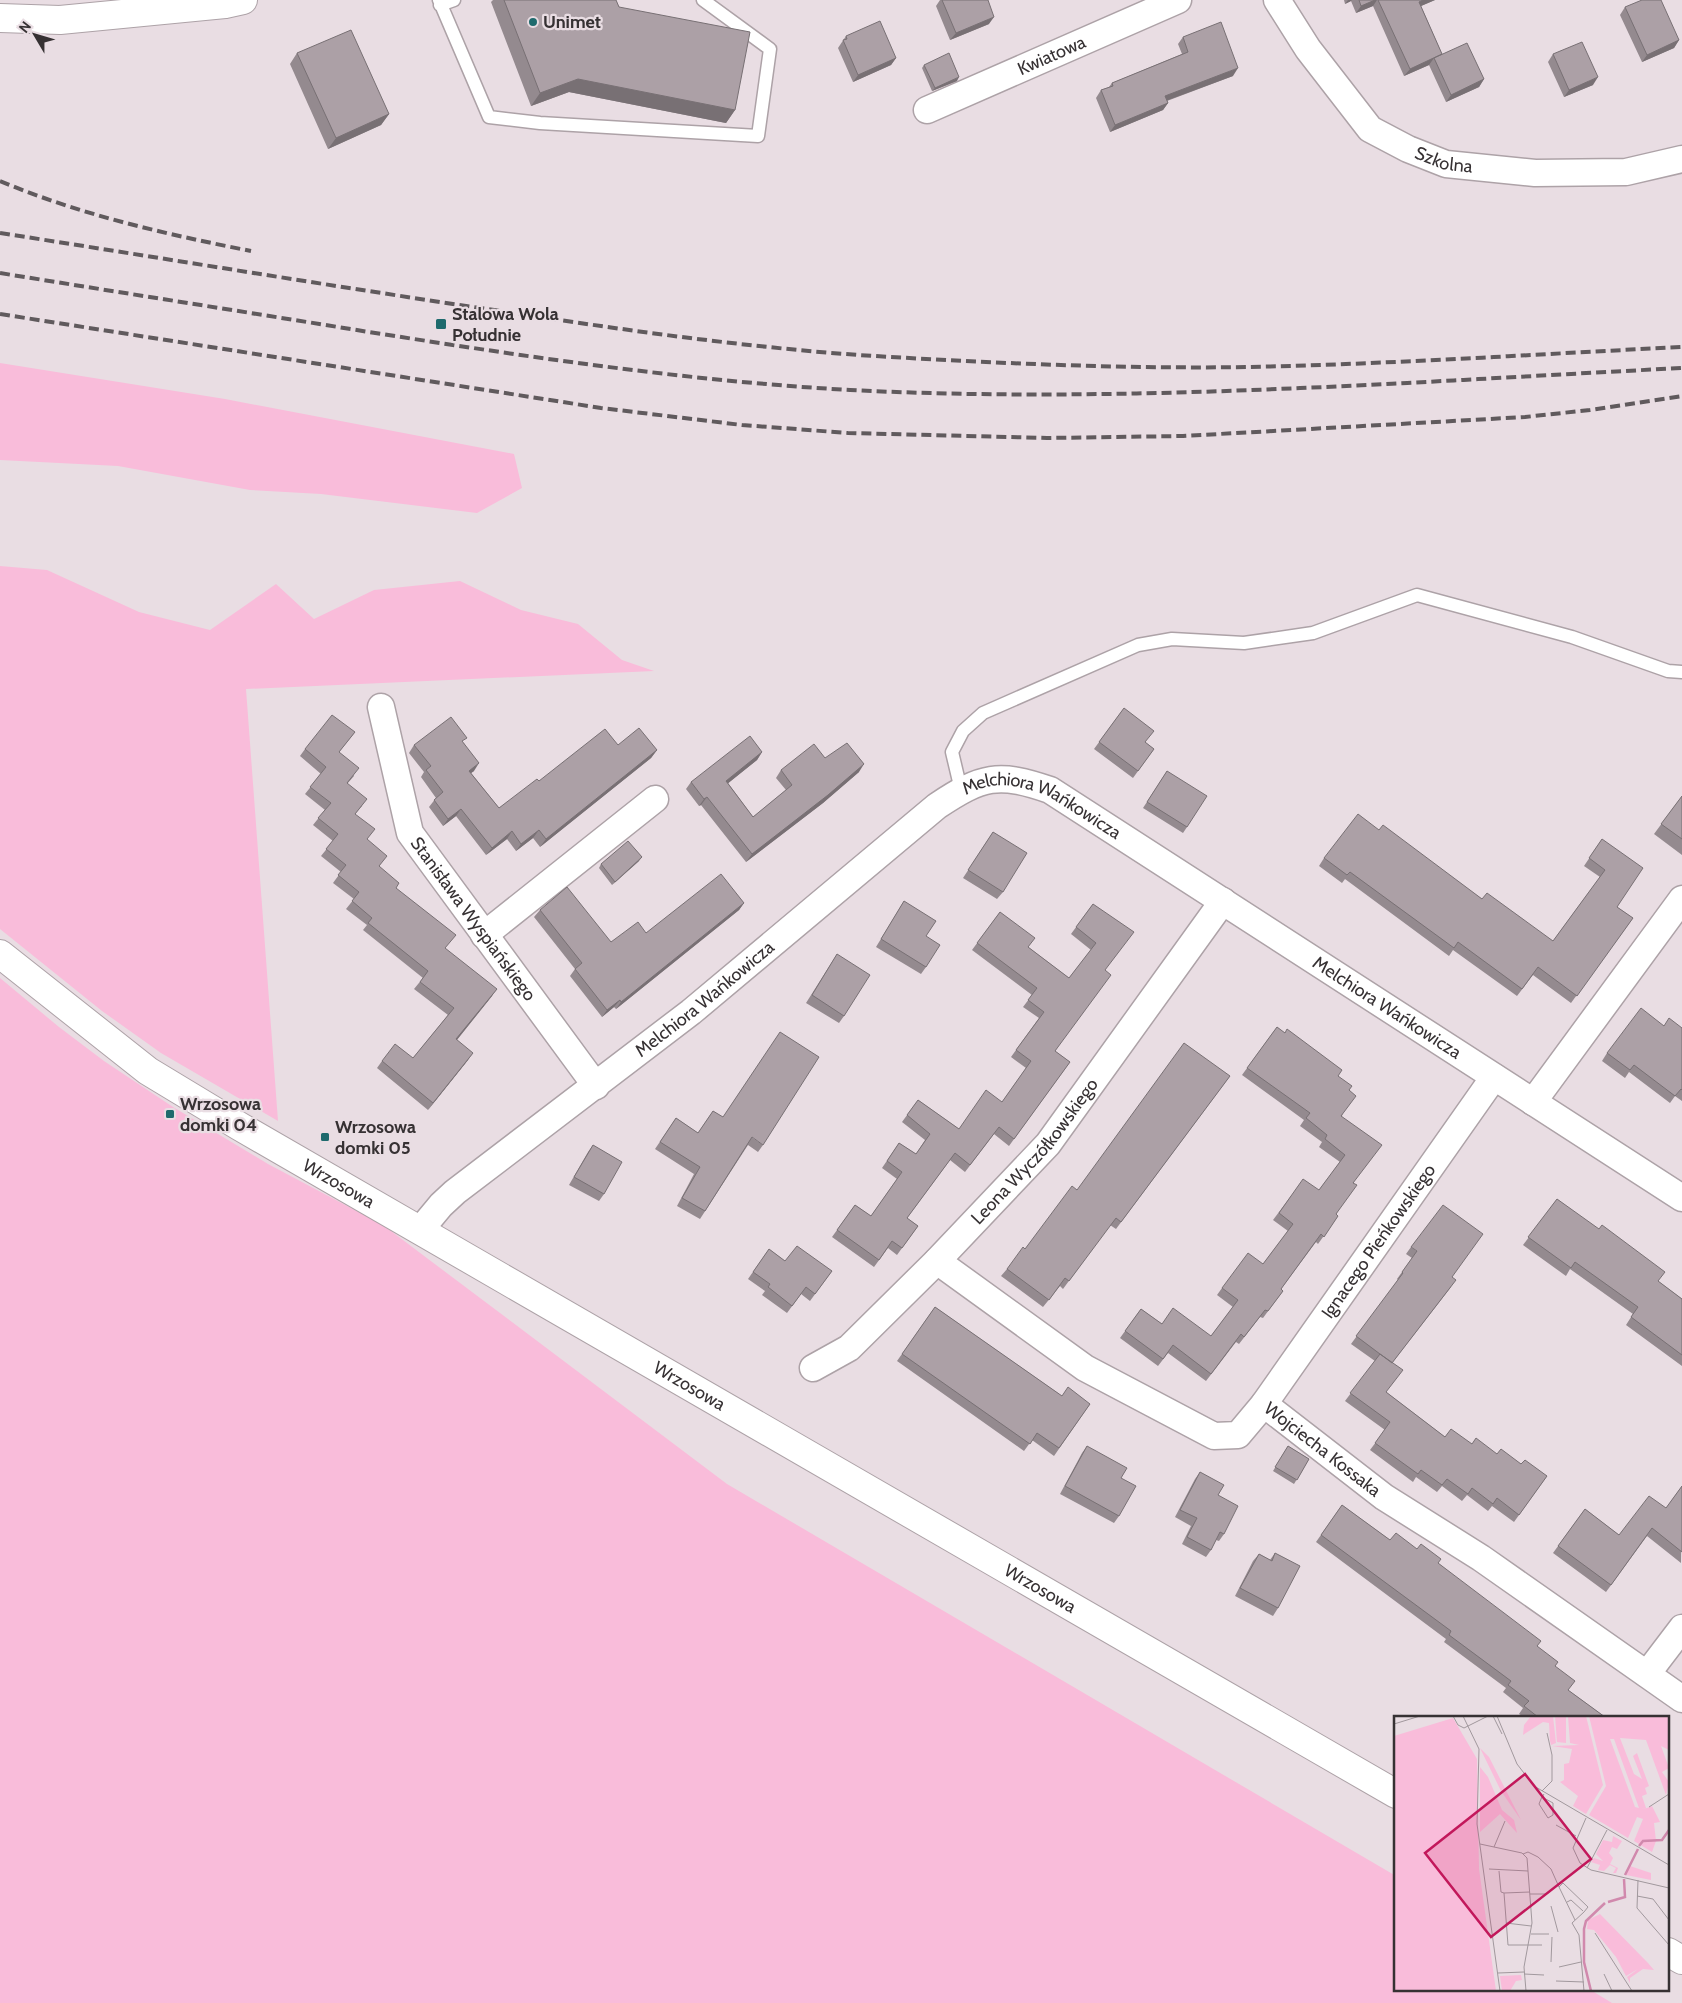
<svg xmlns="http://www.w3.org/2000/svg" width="1682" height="2003" font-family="Cabin,sans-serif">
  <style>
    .green { fill: #f9bcda }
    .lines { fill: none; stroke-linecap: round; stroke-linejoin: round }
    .service-casing { stroke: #ada2a7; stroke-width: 15 }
    .minor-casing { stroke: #ada2a7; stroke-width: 29 }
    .tertiary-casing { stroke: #ada2a7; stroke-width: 30 }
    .secondary-casing { stroke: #ada2a7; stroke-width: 30 }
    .service { stroke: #fff; stroke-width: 12 }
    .minor { stroke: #fff; stroke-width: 26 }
    .tertiary { stroke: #fff; stroke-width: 28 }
    .secondary { stroke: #fff; stroke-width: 28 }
    .rail { stroke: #605a5d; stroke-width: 4; stroke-dasharray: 10 5; stroke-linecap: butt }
    .wall { fill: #948a8f }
    .shaded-wall { fill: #787074 }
    .building { fill: #aca0a6; stroke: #787074 }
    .poi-dot { fill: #1e6a6d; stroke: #e9dde3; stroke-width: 2 }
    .labels { text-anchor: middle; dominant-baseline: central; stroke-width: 4.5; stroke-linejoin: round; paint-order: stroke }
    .poi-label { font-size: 18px; font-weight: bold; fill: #363133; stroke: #e9dde3; text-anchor: start }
    .street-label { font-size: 18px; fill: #363133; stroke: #e9dde3 }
    .inset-river { fill: none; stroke: #d189ad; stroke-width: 2.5 }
    .inset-road { fill: none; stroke: #a1989d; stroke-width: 1 }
    .view { fill: #c2185b; fill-opacity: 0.15; stroke: #c2185b; stroke-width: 2.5 }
    .inset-edge { fill: none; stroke: #363133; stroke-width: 2.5 }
  </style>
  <rect width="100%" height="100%" fill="#e9dde3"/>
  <!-- green -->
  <path class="green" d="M0,363L225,399L514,454L522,488L477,513L321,494L250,490L118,466L0,460Z
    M0,566L47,570L139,612L210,630L276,584L314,619L374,590L460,581L521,610L578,624L622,660L654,671L246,689L278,1121L161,1053L102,1011L0,929Z
    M0,978L59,1027L104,1061L173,1107L268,1164L383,1225L727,1484L1396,1876V1989H1589L1612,2003H0Z"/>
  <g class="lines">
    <defs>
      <path id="service" d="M439,0L489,117L540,123L758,136L770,49L703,0
        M440,5L454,0
        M961,790L952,752L963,731L983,713L1138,645L1172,639L1244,643L1313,633L1417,595L1572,637L1668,671L1682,672"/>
      <g id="minor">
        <path id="s1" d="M1277,0L1308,49L1370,129L1408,149L1446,164L1535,173L1626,172L1682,159"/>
        <path id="s2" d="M927,110L1178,0"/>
        <path id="s3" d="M381,707L410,833L596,1086"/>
        <path d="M484,935L655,799"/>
        <path d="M1533,1102L1682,899"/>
        <path id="s4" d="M421,1229L441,1205L455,1192L691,1012L937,806C982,776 998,772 1050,790L1682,1198"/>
        <path id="s5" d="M937,1261L1085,1368L1214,1436L1238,1435L1264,1404L1494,1077"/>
        <path id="s6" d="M813,1368L849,1348L937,1261L1048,1144L1223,901"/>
        <path id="s7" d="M1264,1404L1384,1497L1481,1558L1682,1699"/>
        <path d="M1647,1674L1682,1628"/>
      </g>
      <g id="tertiary">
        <path id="s8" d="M0,954L148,1071L239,1126L1396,1794"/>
        <path d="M1668,1952L1682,1960"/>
      </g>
      <path id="secondary" d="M0,18L60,20L225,4L243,0"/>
    </defs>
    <!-- service casing -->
    <use href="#service" class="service-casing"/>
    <!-- minor casing -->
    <use href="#minor" class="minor-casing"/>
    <!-- tertiary casing -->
    <use href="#tertiary" class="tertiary-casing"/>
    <!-- secondary casing -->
    <use href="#secondary" class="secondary-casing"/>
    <!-- service -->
    <use href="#service" class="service"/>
    <!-- minor -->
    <use href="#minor" class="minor"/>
    <!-- tertiary -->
    <use href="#tertiary" class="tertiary"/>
    <!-- secondary -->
    <use href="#secondary" class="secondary"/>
    <!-- rail -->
    <path class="rail" d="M0,181C81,215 165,234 251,251
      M0,233C162,258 325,285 487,309C610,328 734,346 858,355C988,363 1119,369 1249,367C1393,364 1538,354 1682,347
      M0,273C123,293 246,312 369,332C529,357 688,381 850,390C1127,404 1405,382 1682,368
      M0,314L601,408L742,425L848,433L1047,438L1183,436L1525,417L1590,410L1682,396"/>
  </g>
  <!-- wall -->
  <path class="wall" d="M493,0H616L619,7L735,110L726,123L569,92L531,106L491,2Z
    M940,0H988L989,24L950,40L936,6Z
    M1344,0H1435L1421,6L1442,54L1484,79L1479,87L1446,102L1429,65L1404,76L1373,6L1356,13L1351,1L1345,4Z
    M1625,7L1679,40L1674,48L1642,62L1620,15Z
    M846,36L896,58L891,65L853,82L838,48Z
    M1183,37L1233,76L1167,101L1168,103L1163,110L1110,132L1096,98L1101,90L1109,87L1112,83L1182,54L1178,44Z
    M297,53L389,114L381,125L328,149L290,64Z
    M1553,54L1593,85L1564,97L1548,62Z
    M924,65L957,81L932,91L922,68Z
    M1124,708L1146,743L1154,749L1133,778L1094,749Z
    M355,732L339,752L354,776L347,784L362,806L355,814L380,867L396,888L446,949L492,996L457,1040L468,1060L428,1110L377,1068L382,1061L413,1058L448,1015L414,989L423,978L363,930L367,925L346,909L354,899L333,883L341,872L321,856L333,841L313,825L325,810L305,794L321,774L300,756L305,749Z
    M464,743L474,771L471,773L499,808L539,781L618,745L657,750L651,758L540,847L533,838L516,851L507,839L486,855L456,816L443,826L429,807L436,798L421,777L424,772L409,753L414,745Z
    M762,752L757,760L728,783L753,817L786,790L776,778L781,770L825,758L859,772L823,803L746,862L701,805L699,806L686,789L691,782Z
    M1167,771L1187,827L1183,833L1143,808Z
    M1682,796V855L1654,834Z
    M1379,830L1482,899L1553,941L1600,877L1584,866L1602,839L1617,907L1633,918L1571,1003L1533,975L1517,996L1453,950L1449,956L1345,879L1342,883L1319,866L1324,858Z
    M993,832L1003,892L997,899L963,878Z
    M639,861L612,885L599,868L601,864Z
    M904,901L926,936V967L921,974L876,947Z
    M744,903L739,910L616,1009L614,1007L602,1017L570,976L575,969L534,917L540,910L611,942L646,933Z
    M1093,904L1105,970L1055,1051L1070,1062L1009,1146L994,1134L965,1172L950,1160L907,1218L918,1226L897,1255L888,1248L874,1267L832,1237L855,1205L871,1216L897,1179L882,1168L899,1143L916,1154L925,1140L902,1122L918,1100L959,1129L1002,1102L1026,1068L1011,1057L1039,1018L1023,1007L1032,995L972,950L1000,912L1028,947L1069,978L1091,950L1071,934Z
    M837,954L844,1016L839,1023L806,1003Z
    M1664,1026L1682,1028V1101L1675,1096L1670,1103L1629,1072L1625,1078L1602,1061L1607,1053Z
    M1277,1027L1338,1076L1349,1090L1342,1116L1354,1183L1336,1214L1338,1216L1318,1244L1316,1242L1281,1289L1283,1291L1263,1318L1260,1317L1239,1344L1236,1342L1206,1381L1168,1353L1158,1366L1120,1338L1141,1309L1162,1324L1211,1336L1233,1307L1217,1295L1222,1288L1263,1264L1288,1231L1273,1220L1291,1196L1319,1190L1340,1162L1319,1147L1322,1142L1300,1126L1304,1120L1242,1075Z
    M1230,1076L1116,1229L1110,1225L1063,1289L1060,1286L1043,1307L1001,1276L1007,1269L1025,1249L1077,1190Z
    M713,1111L763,1145L758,1152L748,1145L700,1219L677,1206L694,1174L655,1149L676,1118L698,1133Z
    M593,1145L604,1194L599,1201L569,1185L588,1152Z
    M1557,1199L1658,1281L1682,1299V1366L1626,1325L1633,1314L1570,1269L1566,1276L1523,1245Z
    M1411,1247L1452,1277L1451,1287L1392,1363L1386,1392L1445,1437L1472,1444L1497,1454L1521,1464L1547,1476L1514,1522L1492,1506L1488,1511L1467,1495L1462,1501L1442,1486L1437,1492L1416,1477L1413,1482L1370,1450L1385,1430L1345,1401L1375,1361L1351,1344L1398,1280L1397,1279L1412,1258L1406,1254Z
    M769,1249L785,1261L832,1271L810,1301L801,1294L787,1313L762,1295L765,1291L748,1279Z
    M935,1307L1062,1396L1090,1404L1054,1456L1032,1440L1024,1451L897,1361Z
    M1087,1446L1121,1478L1119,1516L1114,1523L1060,1494L1082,1453Z
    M1288,1446L1309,1459L1294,1484L1273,1471Z
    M1200,1472L1218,1495L1224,1534L1219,1541L1216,1540L1211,1550L1206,1557L1182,1544L1191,1526L1175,1517L1195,1479Z
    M1682,1486L1681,1563L1647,1536L1606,1592L1553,1553L1585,1509L1619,1535L1666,1508Z
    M1342,1505L1390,1540L1417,1549L1438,1563L1537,1646L1555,1666L1568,1690L1605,1717H1524L1519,1714L1523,1708L1503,1692L1506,1688L1444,1642L1446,1639L1316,1542Z
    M1275,1553L1278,1608L1273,1616L1235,1596L1253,1561L1259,1554L1270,1560Z"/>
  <!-- shaded-wall -->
  <path class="shaded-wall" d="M1348,0H1352L1351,1L1345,4Z
    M1375,0H1377L1373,6L1356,13L1361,6Z
    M1423,0H1435L1414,9L1419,2Z
    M994,17L989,24L950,40L956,33Z
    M1679,40L1674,48L1642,62L1647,55Z
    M1442,54L1434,58L1429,65L1404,76L1410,69Z
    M896,58L891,65L853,82L858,75Z
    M1238,68L1233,76L1160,103L1165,96Z
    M959,77L957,81L932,91L935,88Z
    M1598,77L1593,85L1564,97L1569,90Z
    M578,79L735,110L726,123L569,92L531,106L540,93Z
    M1484,79L1479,87L1446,102L1451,95Z
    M1168,103L1163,110L1110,132L1115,125Z
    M389,114L381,125L328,149L336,138Z
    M657,750L651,758L540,847L546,839Z
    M762,752L757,760L721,789L726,781Z
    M479,763L474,771L464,778L469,771Z
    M864,764L859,772L823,803L746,862L752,854Z
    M707,797L701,805L699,806L704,799Z
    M461,809L456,816L443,826L448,819Z
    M539,830L533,838L516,851L521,844Z
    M512,831L507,839L486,855L492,848Z
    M642,857L639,861L612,885L615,882Z
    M744,903L739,910L616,1009L621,1002Z
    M497,989L492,996L451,1047L456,1039Z
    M620,1000L614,1007L602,1017L607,1010Z
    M473,1053L468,1060L428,1110L433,1103Z"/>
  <!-- building -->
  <path class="building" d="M504,0H616L619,7L750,32L735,110L578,79L540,93Z
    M942,0H988L994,17L956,33Z
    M1359,0H1375L1361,6Z
    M1378,0H1423L1419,2L1442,54L1410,69Z
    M1642,0H1661L1679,40L1647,55L1625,7Z
    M880,21L896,58L858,75L843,40L847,39L846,36Z
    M1221,22L1238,68L1165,96L1168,103L1115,125L1101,90L1113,86L1112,83L1188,52L1183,37Z
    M351,30L389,114L336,138L297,53Z
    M1582,42L1598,77L1569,90L1553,54Z
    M1467,43L1484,79L1451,95L1434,58Z
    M949,53L959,77L935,88L924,65Z
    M1124,708L1154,731L1145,742L1154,749L1138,771L1099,742Z
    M332,715L355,732L339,752L359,768L347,783L367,799L355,814L375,829L367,839L387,856L379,866L399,883L396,888L456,935L445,948L497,989L456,1039L473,1053L433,1103L382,1061L395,1044L413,1058L454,1008L420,982L428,971L368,923L372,918L352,901L359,892L338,875L346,865L326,849L338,834L318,818L331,803L310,787L326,767L305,749Z
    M451,717L467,738L462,741L479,763L469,771L499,808L537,779L539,781L605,729L618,745L639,728L657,750L546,839L539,830L521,844L512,831L492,848L461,809L448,819L434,800L443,792L426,770L431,766L414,745Z
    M750,736L762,752L726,781L753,817L792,785L781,770L814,744L825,758L847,743L864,764L828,795L752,854L707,797L704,799L691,782Z
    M1167,771L1207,796L1187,827L1147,802Z
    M1682,796V839L1661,824Z
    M1358,814L1379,830L1383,825L1482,899L1487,893L1553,941L1605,870L1589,858L1602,839L1643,868L1617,907L1633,918L1577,996L1538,967L1522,989L1458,942L1454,948L1350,872L1347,875L1324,858Z
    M993,832L1027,853L1003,892L968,870Z
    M628,841L642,857L615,882L601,864Z
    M721,874L744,903L621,1002L620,1000L607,1010L575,969L582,963L540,910L567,887L611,942L638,922L646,933Z
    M904,901L936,921L926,936L940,945L926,967L881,939Z
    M1093,904L1134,932L1105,970L1111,975L1055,1051L1070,1062L1014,1139L999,1127L970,1165L955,1153L907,1218L918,1226L902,1248L892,1241L879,1260L837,1230L855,1205L871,1216L902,1172L887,1161L899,1143L916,1154L930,1134L907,1115L918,1100L959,1129L986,1090L1002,1102L1031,1061L1016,1050L1044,1012L1028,1000L1037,988L977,943L1000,912L1035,938L1028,947L1069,978L1096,943L1076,927Z
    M837,954L870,975L844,1016L812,995Z
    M1641,1008L1664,1026L1669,1018L1682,1028V1090L1681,1089L1675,1096L1634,1065L1630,1070L1607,1053Z
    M1277,1027L1285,1033L1287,1029L1342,1070L1338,1076L1352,1086L1349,1090L1356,1096L1341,1116L1382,1145L1353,1183L1357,1185L1336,1214L1338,1216L1324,1237L1321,1234L1281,1289L1283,1291L1268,1311L1265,1310L1244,1337L1241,1334L1211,1374L1173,1345L1163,1359L1125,1331L1141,1309L1162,1324L1173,1308L1211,1336L1238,1300L1222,1288L1248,1253L1263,1264L1293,1224L1279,1213L1303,1179L1319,1190L1345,1155L1325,1139L1327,1135L1306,1118L1310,1113L1247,1068Z
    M780,1032L819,1057L763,1145L752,1137L705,1211L682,1198L700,1167L660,1142L676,1118L698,1133L713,1111L723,1117Z
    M1184,1043L1230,1076L1121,1222L1116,1218L1069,1281L1065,1278L1049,1300L1007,1269L1023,1247L1025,1249L1072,1186L1077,1190Z
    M593,1145L622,1162L604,1194L574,1177Z
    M1557,1199L1599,1229L1602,1225L1665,1272L1658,1281L1682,1299V1355L1631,1317L1638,1307L1575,1262L1571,1268L1528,1237Z
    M1443,1205L1483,1234L1452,1277L1456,1280L1392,1363L1356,1336L1403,1273L1402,1272L1417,1251L1411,1247Z
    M797,1246L832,1271L815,1294L806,1287L792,1306L768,1287L770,1284L753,1272L769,1249L785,1261Z
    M935,1307L1062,1396L1068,1387L1090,1404L1059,1448L1037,1433L1030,1444L902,1354Z
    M1380,1354L1403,1370L1386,1392L1445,1437L1451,1429L1472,1444L1476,1438L1497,1454L1501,1449L1521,1464L1525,1460L1547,1476L1519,1515L1497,1498L1493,1504L1472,1488L1468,1494L1447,1479L1442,1485L1421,1470L1418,1474L1375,1443L1390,1422L1350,1393Z
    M1087,1446L1127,1468L1121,1478L1136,1486L1119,1516L1065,1486Z
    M1288,1446L1309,1459L1297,1480L1275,1467Z
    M1200,1472L1224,1485L1218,1495L1238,1506L1224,1534L1220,1532L1211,1550L1187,1537L1197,1518L1180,1510Z
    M1682,1486V1552L1652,1528L1611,1585L1558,1546L1585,1509L1619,1535L1649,1496L1666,1508Z
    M1342,1505L1390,1540L1396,1533L1417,1549L1421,1544L1441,1559L1438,1563L1541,1641L1537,1646L1558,1662L1555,1666L1575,1681L1568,1690L1605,1717H1538L1524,1706L1529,1701L1508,1685L1511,1681L1449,1635L1451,1631L1321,1535Z
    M1275,1553L1300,1566L1278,1608L1240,1588L1259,1554L1272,1561Z"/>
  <!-- markers -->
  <g class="poi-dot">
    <circle cx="533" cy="22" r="5"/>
    <rect x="435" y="318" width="12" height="12" rx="2.5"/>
    <rect x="165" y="1109" width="10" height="10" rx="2.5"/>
    <rect x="320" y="1132" width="10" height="10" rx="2.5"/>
  </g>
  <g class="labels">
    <!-- poi labels -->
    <g class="poi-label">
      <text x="543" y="22">Unimet</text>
      <text x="452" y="314">Stalowa Wola<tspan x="452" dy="21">Południe</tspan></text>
      <text x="180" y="1104">Wrzosowa<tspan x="180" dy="21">domki 04</tspan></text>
      <text x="335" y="1127">Wrzosowa<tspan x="335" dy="21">domki 05</tspan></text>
    </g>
    <!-- street labels -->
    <g class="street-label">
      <text stroke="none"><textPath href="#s2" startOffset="136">Kwiatowa</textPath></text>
      <text stroke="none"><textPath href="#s1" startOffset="240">Szkolna</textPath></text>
      <text stroke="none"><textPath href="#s4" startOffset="785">Melchiora Wańkowicza</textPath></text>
      <text stroke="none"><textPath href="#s3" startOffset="236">Stanisława Wyspiańskiego</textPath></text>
      <text stroke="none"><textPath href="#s4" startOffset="366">Melchiora Wańkowicza</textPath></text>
      <text stroke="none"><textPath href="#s4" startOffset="1190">Melchiora Wańkowicza</textPath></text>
      <text stroke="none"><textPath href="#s6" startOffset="312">Leona Wyczółkowskiego</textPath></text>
      <text stroke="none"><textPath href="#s8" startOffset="410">Wrzosowa</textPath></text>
      <text stroke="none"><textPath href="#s5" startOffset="592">Ignacego Pieńkowskiego</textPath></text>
      <text stroke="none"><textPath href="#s8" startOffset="815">Wrzosowa</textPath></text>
      <text stroke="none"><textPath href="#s7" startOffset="74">Wojciecha Kossaka</textPath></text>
      <text stroke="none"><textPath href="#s8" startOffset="1220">Wrzosowa</textPath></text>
    </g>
  </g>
  <!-- overview -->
  <g transform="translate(1394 1716)">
    <rect width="275" height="275" fill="#e9dde3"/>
    <path d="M137,0H159L162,27L157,29L156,25L155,7L149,6L129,19L130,9ZM161,0H172V27L163,26ZM174,0H192L209,69L192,98L179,90L184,80L166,66L170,64V48L175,47L178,33L158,30L185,29L176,27ZM195,0H275V34L267,30L275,52L268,56L275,66L272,79L252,24L226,22L240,58L248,63L239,40L243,37L255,70L251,72L253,78L248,80L252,92L248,93L253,92L258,90L266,106L260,107L262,125L258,136L240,125L249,103L243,101L234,122L195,99L212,70ZM216,23H220L245,92L241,91ZM59,2L83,43L85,153L102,275H0V20ZM86,32L95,41L127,104L107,75ZM86,51L94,61L108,94L120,104L123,117L106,98L86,116ZM219,120L228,125L223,133L218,131L215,137L219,142L216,148L224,152L222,157H219L222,152L216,149L210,155L204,154L206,149L197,146L200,142L209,145L202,138L209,124L218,126ZM236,150L257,157V164L232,159ZM206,198L254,247L260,254L249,253L236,262V267L233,261L244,253L232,260L222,241L200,214L193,213L194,204ZM127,259L128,264L122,265L116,275H108L106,260Z" fill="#f9bcda" fill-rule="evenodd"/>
    <path class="inset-river" d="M245,130L249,125L268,124L275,114M231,159L244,133M214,186L231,181L230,163M197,275L190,246V213L192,205L211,187"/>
    <path class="inset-road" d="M59,0L64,9L70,12L94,0M69,0L85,33L83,108L106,275M99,0L108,18M103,0L123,48L140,70L275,149M0,8L26,0M148,75L158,65V39L153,17M148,81L159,87V99L154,102L145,88L147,83L148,81L150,78M255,91L275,78M192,102L179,132L186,147L197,154L275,172M162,109L182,120M86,128L128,137L133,142L138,207L130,251L132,275M100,131L111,105M129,138L134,136L144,141L157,153L165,171M193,152L213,114M95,153L134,155M105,155L107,176L110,177L114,229H148M244,164L243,192L275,229M110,177L136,176M136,178H153M243,180L259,183L275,204M173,186L177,184L189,195M157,190L164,216M181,204L165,171L169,167L194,191L190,196L178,207L185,219L190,275M112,207L137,210M201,217L238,275M137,218H155M157,246L158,221M165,251L187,246M104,257L130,256M130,258L150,259M210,258L218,275M162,265L190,266"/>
    <path class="view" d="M131,58L197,143L97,221L31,137Z"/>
    <rect width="275" height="275" class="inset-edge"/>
  </g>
  <!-- north arrow -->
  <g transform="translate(35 35) rotate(308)" stroke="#e9dde3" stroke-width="4" paint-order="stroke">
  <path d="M0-4L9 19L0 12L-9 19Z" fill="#363133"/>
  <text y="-8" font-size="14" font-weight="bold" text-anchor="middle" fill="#363133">N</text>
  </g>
</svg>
